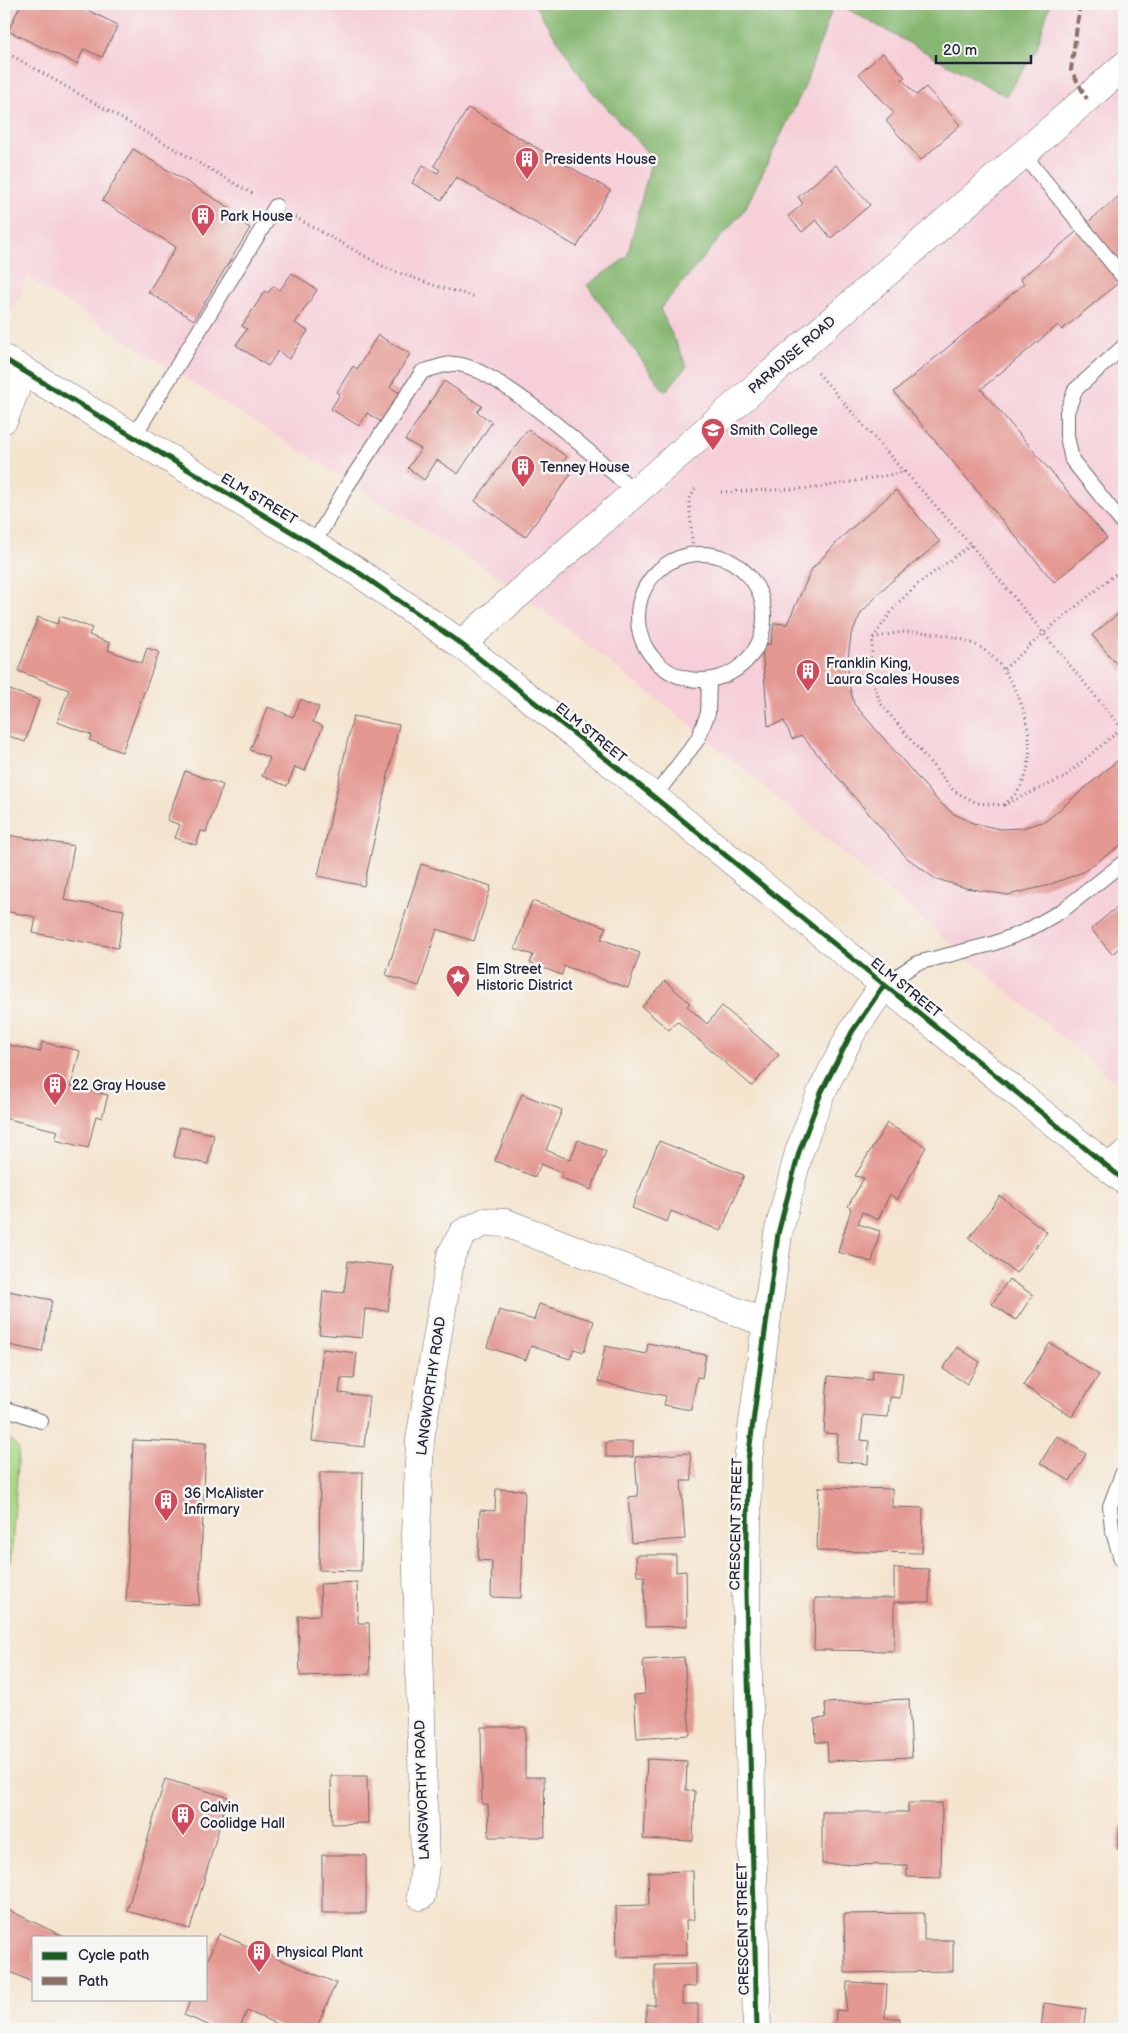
<svg xmlns="http://www.w3.org/2000/svg" width="1128" height="2033" font-family="'Balsamiq Sans',sans-serif">
  <style>
    .built { fill: #f6cfd8 }
    .green { fill: #aad885; stroke: #667d60 }
    .forest { fill: #87b872; stroke: #546d56 }
    .building { fill: #e49892 }
    .lines { fill: none; stroke-linecap: round; stroke-linejoin: round }
    .lane-casing { stroke: #6c666e; stroke-width: 16 }
    .street-casing { stroke: #6c666e; stroke-width: 29 }
    .highway-casing { stroke: #6c666e; stroke-width: 29 }
    .path { stroke: #6c666e; stroke-width: 3; stroke-dasharray: 1 4; stroke-linecap: butt }
    .lane { stroke: #fff; stroke-width: 14 }
    .street { stroke: #fff; stroke-width: 28 }
    .highway { stroke: #fff; stroke-width: 28 }
    .quiet { stroke: #8d6e63; stroke-width: 4; stroke-dasharray: 8 4; stroke-linecap: butt }
    .cycleway-casing { stroke: #f6f6f2; stroke-width: 8 }
    .cycleway { stroke: #1b5e20; stroke-width: 5 }
    .labels { text-anchor: middle; dominant-baseline: central; stroke-width: 5; stroke-linejoin: round; paint-order: stroke }
    .poi-label { font-size: 14px; fill: #22223b; stroke: #f6f6f2; text-anchor: start }
    .street-label { font-size: 14px; fill: #22223b; stroke: #f6f6f2 }
  </style>
  <rect width="100%" height="100%" fill="#f6f6f2"/>
  <filter id="ink" filterUnits="userSpaceOnUse"><feTurbulence type="fractalNoise" baseFrequency=".02" numOctaves="2"/><feDisplacementMap in="SourceGraphic" scale="10" xChannelSelector="R" yChannelSelector="G"/><feConvolveMatrix kernelMatrix="1 2 1 2 8 2 1 2 1" color-interpolation-filters="sRGB"/></filter>
  <filter id="wash" filterUnits="userSpaceOnUse"><feTurbulence type="fractalNoise" baseFrequency=".0096" numOctaves="4" result="noise"/><feDisplacementMap in="SourceGraphic" scale="20" xChannelSelector="R" yChannelSelector="G"/><feGaussianBlur stdDeviation="1.12" result="paint"/><feColorMatrix in="noise" values="0 0 0 0 0 0 0 0 0 0 0 0 0 0 0 0 0 1.4 0 .05"/><feComposite in="paint" operator="in"/></filter>
  <g filter="url(#wash)">
    <rect width="100%" height="100%" fill="#f4e4ce"/>
    <!-- built -->
    <path class="built" d="M4,4H1124V1089L682,718L499,577L28,278L4,326Z"/>
    <!-- green -->
    <path class="green" d="M4,1433L19,1449L11,1562L4,1558Z"/>
    <!-- forest -->
    <path class="forest" d="M534,4H834L804,88L745,209L660,309L687,366L665,392L587,285L627,257L652,158L588,87Z
      M838,4H1050L1037,49L1006,96Z"/>
    <g id="blocks">
      <!-- building -->
      <path class="building" d="M21,4H88L85,9L118,25L102,57L84,49L77,64L8,31Z
        M883,53L905,77L902,79L916,95L926,87L960,125L921,160L886,121L894,113L859,74Z
        M468,108L610,190L577,247L456,177L442,200L412,183L423,165L438,173L440,170L434,166Z
        M133,149L230,208L227,214L250,228L194,320L148,292L176,247L102,201Z
        M836,165L870,205L831,238L816,220L802,232L788,216L803,204L798,197Z
        M1124,192V278L1062,330L1058,325L981,389L1107,538L1054,582L894,392L1024,284L1020,279Z
        M292,273L317,290L295,323L308,331L289,359L278,351L268,366L236,345L247,329L242,326L265,291L268,293L273,286L280,290Z
        M378,335L410,354L390,387L401,394L383,423L367,413L359,426L331,409L340,394L337,392L353,366L357,369Z
        M444,381L482,406L477,412L492,422L458,474L437,460L424,480L408,468L421,449L405,440Z
        M528,429L567,457L560,466L571,474L525,537L475,501Z
        M896,490L940,542L887,585L861,613L851,635L848,659V680L854,704L938,801L954,814L973,823L1000,829L1022,828L1046,821L1124,755V843L1083,872L1046,886L1008,895L966,888L934,878L906,857L802,736L792,739L784,721L768,726L762,645L771,644L774,623L787,624L812,569L846,533Z
        M1124,609V673L1092,635Z
        M60,616L92,628L89,635L110,643L108,650L142,663L147,648L159,652L122,752L89,740L92,735L57,722L69,690L18,671L38,617L57,624Z
        M4,688L39,700L25,742L4,734Z
        M301,699L319,707L313,722L323,726L305,771L295,767L287,786L262,776L270,758L250,750L268,707L293,717Z
        M353,716L399,725L364,886L318,876Z
        M185,771L223,785L206,832L201,831L196,845L175,838L180,825L167,820Z
        M8,835L74,846L64,900L124,910L118,948L33,933L36,917L4,911V862Z
        M421,864L491,886L474,941L437,929L419,986L386,975Z
        M532,901L606,927L601,939L640,953L628,988L564,966L562,975L530,963L533,955L515,949Z
        M1124,901V944L1112,954L1091,929Z
        M665,981L690,1003L687,1006L707,1024L722,1006L779,1055L752,1086L677,1021L669,1030L642,1007Z
        M42,1042L80,1051L71,1086L108,1095L102,1118L96,1116L88,1148L55,1140L58,1131L4,1118V1044L40,1052Z
        M522,1094L562,1110L546,1150L570,1160L578,1140L606,1151L591,1190L561,1178L563,1173L541,1164L535,1177L495,1161Z
        M887,1123L926,1147L897,1200L890,1194L878,1220L862,1212L858,1224L880,1231L872,1262L838,1252L851,1209L848,1206L864,1178L855,1176Z
        M180,1127L214,1134L208,1164L174,1157Z
        M659,1141L744,1175L721,1231L671,1211L667,1222L632,1208Z
        M1000,1196L1047,1232L1016,1273L969,1238Z
        M348,1261L393,1266L388,1311L365,1309L362,1338L319,1334L323,1291L344,1293Z
        M1009,1279L1033,1295L1016,1320L992,1304Z
        M4,1290L52,1300L42,1352L4,1344Z
        M539,1304L594,1321L584,1352L574,1349L570,1359L531,1346L526,1360L487,1347L499,1310L534,1320Z
        M648,1343L706,1355L702,1378L697,1377L691,1410L664,1405L666,1396L598,1382L605,1346L646,1354Z
        M1050,1343L1099,1375L1072,1417L1023,1385Z
        M957,1347L980,1362L967,1384L943,1369Z
        M323,1349L357,1353L354,1379L341,1378L339,1393L369,1396L364,1447L312,1441Z
        M873,1370L903,1373L900,1398L890,1397L888,1417L863,1415L861,1440L869,1441L868,1464L836,1461L838,1434L824,1433L828,1376L872,1380Z
        M1057,1436L1086,1454L1070,1481L1040,1463Z
        M133,1440L206,1443L199,1605L126,1602Z
        M606,1442H633V1457H606Z
        M690,1453L692,1481H681L685,1539L632,1543L628,1497L638,1496L635,1457Z
        M320,1472H363L361,1571L319,1570Z
        M819,1487L892,1489V1507L923,1508L922,1553L817,1551Z
        M496,1489L525,1490L521,1598L491,1597L492,1561L478,1560L480,1510L495,1511Z
        M636,1555H676V1572L686,1571L687,1626L645,1627L644,1576H637Z
        M894,1568L929,1569V1602H894V1651L814,1650L815,1598H894Z
        M357,1582L358,1623H369L370,1674L300,1676L298,1616L321,1615L320,1584Z
        M684,1657L690,1735L637,1739L634,1695L645,1694L643,1660Z
        M909,1699L912,1757L828,1761L827,1742H816L815,1719L826,1718L825,1703Z
        M481,1727H525V1777H544L545,1837H489L488,1804H482Z
        M647,1759L687,1761L686,1790L695,1791L693,1841L643,1839Z
        M331,1776H367L368,1823L332,1824Z
        M165,1779L228,1797L190,1929L127,1911Z
        M908,1803H942L941,1878L907,1877V1865L822,1864V1812H908Z
        M1120,1826L1124,1827V1850L1117,1849Z
        M322,1855H366V1913H322Z
        M693,1871L694,1920H686L687,1955L617,1957L616,1906L649,1905L648,1872Z
        M4,1908L65,1937H34V1983L4,1969Z
        M924,1913V1940H953V1971L845,1973L844,1914Z
        M219,1934L336,1983L316,2029H288L247,2011L239,2029H218L184,2015L191,1999H206V1963Z
        M696,1964V1986L682,1987V2004H698V2029H646V2005H655V1965Z
        M847,1982L887,1984L885,2018H900V2029H835L836,2010L846,2011Z
        M1044,2003L1086,2009L1083,2029H1041Z"/>
    </g>
  </g>
  <g filter="url(#ink)">
    <use href="#blocks" fill-opacity="0" stroke="#6c666e" stroke-width="1"/>
    <g class="lines">
      <defs>
        <path id="lane" d="M1023,154L1124,278
          M1124,346L1075,390L1067,412V436L1072,460L1124,525
          M134,436L276,206
          M313,545L347,486L422,372C431,369 442,365 452,364C490,360 603,464 635,492
          M638 617a63 63 0 1 1 126 0a63 63 0 1 1-126 0Z
          M654,797L698,739L708,713L709,680
          M884,985L917,963L992,944L1026,931L1063,910L1124,862
          M4,1408L41,1421
          M1124,1469L1110,1506L1112,1529L1121,1559L1124,1561"/>
        <path id="street" d="M4,419L23,370
          M461,644L1124,66
          M1109,1168L1124,1155
          M421,1896L425,1865L416,1535L420,1440L451,1255L463,1233L485,1222L506,1223L766,1323
          M757,2029L746,1594L748,1460L778,1234L799,1152L821,1093L852,1032L884,985"/>
        <path id="highway" d="M4,359L355,570L461,644L654,797L1124,1180"/>
      </defs>
      <!-- lane casing -->
      <use href="#lane" class="lane-casing"/>
      <!-- street casing -->
      <use href="#street" class="street-casing"/>
      <!-- highway casing -->
      <use href="#highway" class="highway-casing"/>
      <!-- path -->
      <path class="path" d="M4,51L255,195
        M295,217L386,268L436,286L476,297
        M818,373L904,472
        M721,492L817,488L905,472L971,545L1124,731
        M693,553L689,500L695,489
        M873,638L897,604L918,584L971,545
        M1004,669L1044,633L1124,567
        M1004,805C1009,800 1014,796 1018,791C1046,750 1019,669 978,646C959,636 929,631 907,632C896,632 884,636 873,638L870,671L880,703L954,791L977,803L1004,805L1063,778L1122,728"/>
      <!-- lane -->
      <use href="#lane" class="lane"/>
      <!-- street -->
      <use href="#street" class="street"/>
      <!-- highway -->
      <use href="#highway" class="highway"/>
      <!-- quiet -->
      <path class="quiet" d="M1080,4L1071,70L1087,99"/>
      <defs>
        <path id="cycleway" d="M4,359L355,570L461,644L654,797L1124,1180
          M757,2029L746,1594L748,1460L778,1234L799,1152L821,1093L852,1032L884,985"/>
      </defs>
      <!-- cycleway casing -->
      <use href="#cycleway" class="cycleway-casing"/>
      <!-- cycleway -->
      <use href="#cycleway" class="cycleway"/>
    </g>
  </g>
  <!-- icons -->
  <defs>
    <symbol id="building-pin" viewBox="-11 -11 22 30"><path d="M0 17L-7.5 6A9.5 9.5 0 1 1 7.5 6Z" fill="#d1495b" stroke="#f6f6f2"/><path d="M-4-6H4V6H1V3H-1V6H-4ZM-2.5-4.3h1.7v1.8h-1.7ZM.8-4.3h1.7v1.8H.8ZM-2.5-1h1.7V.8h-1.7ZM.8-1h1.7V.8H.8Z" fill="#fff"/></symbol>
    <symbol id="university-pin" viewBox="-11 -11 22 30"><path d="M0 17L-7.5 6A9.5 9.5 0 1 1 7.5 6Z" fill="#d1495b" stroke="#f6f6f2"/><path d="M0-5L7-2L0 1L-7-2ZM-4 1L0 2.5L4 1V4Q0 6-4 4Z" fill="#fff"/></symbol>
    <symbol id="sight-pin" viewBox="-11 -11 22 30"><path d="M0 17L-7.5 6A9.5 9.5 0 1 1 7.5 6Z" fill="#d1495b" stroke="#f6f6f2"/><path d="M0-6L1.8-2.2L6-1.7L2.9 1.2L3.7 5.4L0 3.3L-3.7 5.4L-2.9 1.2L-6-1.7L-1.8-2.2Z" fill="#fff"/></symbol>
  </defs>
  <g fill-rule="evenodd">
    <use href="#building-pin" x="513" y="145" width="28" height="38"/>
    <use href="#building-pin" x="189" y="202" width="28" height="38"/>
    <use href="#university-pin" x="699" y="416" width="28" height="38"/>
    <use href="#building-pin" x="509" y="453" width="28" height="38"/>
    <use href="#building-pin" x="794" y="657" width="28" height="38"/>
    <use href="#sight-pin" x="444" y="963" width="28" height="38"/>
    <use href="#building-pin" x="41" y="1071" width="28" height="38"/>
    <use href="#building-pin" x="152" y="1487" width="28" height="38"/>
    <use href="#building-pin" x="169" y="1801" width="28" height="38"/>
    <use href="#building-pin" x="245" y="1938" width="28" height="38"/>
  </g>
  <g class="labels">
    <!-- poi labels -->
    <g class="poi-label">
      <text x="544" y="159">Presidents House</text>
      <text x="220" y="216">Park House</text>
      <text x="730" y="430">Smith College</text>
      <text x="540" y="467">Tenney House</text>
      <text x="826" y="663">Franklin King,<tspan x="826" dy="16">Laura Scales Houses</tspan></text>
      <text x="476" y="969">Elm Street<tspan x="476" dy="16">Historic District</tspan></text>
      <text x="72" y="1085">22 Gray House</text>
      <text x="184" y="1493">36 McAlister<tspan x="184" dy="16">Infirmary</tspan></text>
      <text x="200" y="1807">Calvin<tspan x="200" dy="16">Coolidge Hall</tspan></text>
      <text x="276" y="1952">Physical Plant</text>
    </g>
    <!-- street labels -->
    <g class="street-label">
      <text transform="translate(792 355) rotate(-41)">PARADISE ROAD</text>
      <text transform="translate(259 499) rotate(31)">ELM STREET</text>
      <text transform="translate(591 733) rotate(39)">ELM STREET</text>
      <text transform="translate(906 988) rotate(39)">ELM STREET</text>
      <text transform="translate(431 1386) rotate(-82)">LANGWORTHY ROAD</text>
      <text transform="translate(736 1524) rotate(-89)">CRESCENT STREET</text>
      <text transform="translate(422 1790) rotate(-92)">LANGWORTHY ROAD</text>
      <text transform="translate(743 1929) rotate(-91)">CRESCENT STREET</text>
    </g>
  </g>
  <!-- margin -->
  <rect width="1128" height="2033" fill="none" stroke="#f6f6f2" stroke-width="20"/>
  <!-- legend -->
  <rect x="32" y="1936" width="175" height="65" fill="#f6f6f2" stroke="#a1a1a9"/>
  <rect x="42" y="1952" width="25" height="8" fill="#1b5e20" stroke="#a1a1a9"/>
  <text x="78" y="1960" font-size="15" fill="#22223b">Cycle path</text>
  <rect x="42" y="1977" width="25" height="8" fill="#8d6e63" stroke="#a1a1a9"/>
  <text x="78" y="1986" font-size="15" fill="#22223b">Path</text>
  <!-- scale -->
  <path d="M936 55v8h95v-8" fill="none" stroke="#22223b" stroke-width="2.5"/>
  <text x="943" y="55" font-size="15" fill="#22223b" stroke="#f6f6f2" stroke-width="4" paint-order="stroke">20 m</text>
</svg>
